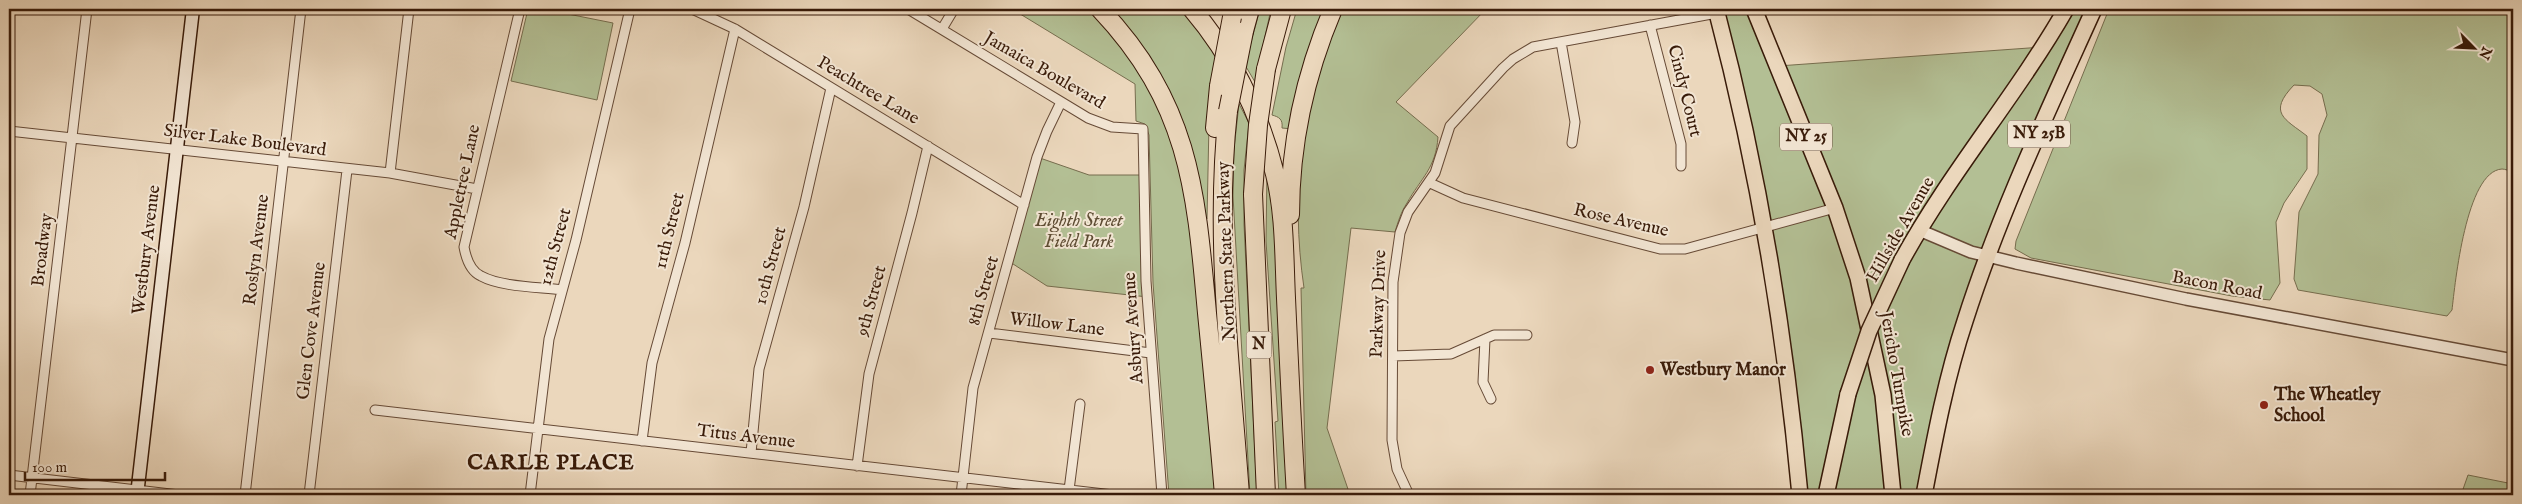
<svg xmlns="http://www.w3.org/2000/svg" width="2522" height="504" font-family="'IM FELL English',serif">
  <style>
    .green { fill: #b3bf94; stroke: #766d4e }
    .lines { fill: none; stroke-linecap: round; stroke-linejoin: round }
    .minor-casing { stroke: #664a36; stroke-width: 11 }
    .tertiary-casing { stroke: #664a36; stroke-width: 14 }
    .secondary-casing { stroke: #391b09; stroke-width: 15 }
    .primary-casing { stroke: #391b09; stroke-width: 18 }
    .motorway-casing { stroke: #391b09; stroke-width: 20 }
    .minor { stroke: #f2e5d3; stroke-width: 9 }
    .tertiary { stroke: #f2e5d3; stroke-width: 11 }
    .secondary { stroke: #f2e5d3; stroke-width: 12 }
    .primary { stroke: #ebd7bc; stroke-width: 15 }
    .motorway { stroke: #ebd7bc; stroke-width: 18 }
    .primary-bridge-casing { stroke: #391b09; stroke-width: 18; stroke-linecap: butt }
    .motorway-bridge-casing { stroke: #391b09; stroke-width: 20; stroke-linecap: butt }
    .primary-bridge { stroke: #ebd7bc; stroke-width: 15 }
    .motorway-bridge { stroke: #ebd7bc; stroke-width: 18 }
    .poi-dot { fill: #8f2418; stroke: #f2e5d3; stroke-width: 2 }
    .labels { text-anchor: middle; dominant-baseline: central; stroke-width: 4; stroke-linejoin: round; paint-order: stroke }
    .shield { fill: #f2e5d3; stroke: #705846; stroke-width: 1 }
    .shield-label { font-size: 16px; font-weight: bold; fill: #391b09 }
    .street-label { font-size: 18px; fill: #391b09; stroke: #f2e5d3 }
    .park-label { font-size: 18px; font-style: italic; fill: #5e4c33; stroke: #f2e5d3 }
    .poi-label { font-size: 18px; font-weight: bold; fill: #391b09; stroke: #f2e5d3; text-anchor: start }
    .district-label { font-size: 22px; font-weight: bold; letter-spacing: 1px; fill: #391b09; stroke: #f2e5d3 }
  </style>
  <rect width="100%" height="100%" fill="#ebd7bc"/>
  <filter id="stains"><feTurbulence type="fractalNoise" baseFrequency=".004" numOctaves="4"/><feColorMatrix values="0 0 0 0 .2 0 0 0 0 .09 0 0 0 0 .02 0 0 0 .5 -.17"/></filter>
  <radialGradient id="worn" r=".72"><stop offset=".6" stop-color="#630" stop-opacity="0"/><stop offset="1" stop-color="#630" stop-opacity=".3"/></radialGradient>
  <!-- green -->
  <path class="green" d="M528,9H543L613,23L597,100L511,81Z
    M1012,9H1091L1089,11L1115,37L1149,84L1169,124L1186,183L1219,495H1169L1153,283L1149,135L1145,124L1136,121L1135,84Z
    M1109,9H1182L1218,54L1209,123L1207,219H1204L1199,181Z
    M1260,9H1271L1255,82L1245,65Z
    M1297,9H1328L1293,129L1282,128C1283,119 1279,117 1272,115L1286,47Z
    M1342,9H1486L1396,102L1438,137C1436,168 1421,178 1407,203C1401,212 1398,222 1395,232L1351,228L1327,428L1350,495H1306L1301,288H1304C1290,193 1301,98 1342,9Z
    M1716,9H1754L1778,66L2043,47L2066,9H2094L1978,281L1924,495H1800L1787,376Z
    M2109,9H2513V172C2510,171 2505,169 2502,169C2466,171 2455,284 2452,310L2447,316L2298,290L2294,279L2299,212L2318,174L2319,135L2327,115L2322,94L2310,86L2294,85C2267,113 2285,119 2307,136V169L2284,203L2276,222L2280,283L2270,300L2232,296L2031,258L2015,249L2016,241Z
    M1239,104L1249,123L1244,170V224L1257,495H1250L1233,196L1234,149Z
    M1037,157L1089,175H1144L1148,297L1047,286L1010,262Z
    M1267,171L1274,211L1291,495H1279L1275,422L1278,421L1266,241Z
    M2468,475L2513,484V495H2461Z"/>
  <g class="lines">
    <defs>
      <path id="minor" d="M520,9L464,247C466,258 470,271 481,276C501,287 539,287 562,290
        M692,9L735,29L1024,205
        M908,9L1088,118L1112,127L1143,129L1146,281L1162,495
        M1650,25L1681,144V166
        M942,29L954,9
        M1561,42L1575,122L1572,143
        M9,131L390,173L477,189
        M390,173L409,9
        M1430,183L1463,198L1660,249H1685L1835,208
        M989,333L1151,353
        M1485,339L1483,382L1491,399
        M1393,356L1451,354L1494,335H1527
        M375,410L1113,495
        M642,441L652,363L685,243L735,29
        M751,453L759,369L804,207L831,88
        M857,466L869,374L912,213L928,146
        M9,475L179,495
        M1069,490L1080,404
        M30,495L87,9
        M245,495L301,9
        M309,495L347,170
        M530,495L549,339L576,240L630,9
        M961,495L973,388L1037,157L1047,131L1061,102
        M1409,495L1397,469L1392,440L1393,282L1400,233L1408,212L1435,173L1450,126L1503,68L1513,59L1533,47L1717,13"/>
      <path id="tertiary" d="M1919,230L1971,252L2016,263L2186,299L2513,360"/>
      <path id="secondary" d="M137,495L193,9"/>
      <path id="primary" d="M1716,9C1758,168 1785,332 1800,495
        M1754,9L1835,208L1858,278L1883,395L1893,495
        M1902,260C1950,172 2016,96 2066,9
        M1826,495L1848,394
        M1924,495C1935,437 1946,378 1965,321C1999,214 2048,111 2094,9"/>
      <path id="motorway" d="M1100,9C1190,104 1196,191 1207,313C1213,374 1219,435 1224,495
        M1192,9C1232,56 1260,114 1275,174C1285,214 1284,257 1286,298C1289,364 1292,430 1296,495
        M1244,31L1250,9
        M1266,69L1282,9
        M1228,111C1214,239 1231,368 1240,495
        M1215,128L1219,86
        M1253,194L1266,495
        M1290,215C1290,143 1305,75 1333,9"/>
    </defs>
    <!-- minor casing -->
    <use href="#minor" class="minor-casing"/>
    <!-- tertiary casing -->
    <use href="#tertiary" class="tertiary-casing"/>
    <!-- secondary casing -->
    <use href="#secondary" class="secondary-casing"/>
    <!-- primary casing -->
    <use href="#primary" class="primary-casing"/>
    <!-- motorway casing -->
    <use href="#motorway" class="motorway-casing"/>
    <!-- minor -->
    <use href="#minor" class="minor"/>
    <!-- tertiary -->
    <use href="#tertiary" class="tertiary"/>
    <!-- secondary -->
    <use href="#secondary" class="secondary"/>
    <!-- primary -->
    <use href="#primary" class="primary"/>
    <!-- motorway -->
    <use href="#motorway" class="motorway"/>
    <defs>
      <path id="primary-bridge" d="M1848,394L1869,331L1902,260"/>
      <path id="motorway-bridge" d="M1219,86L1232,17
        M1228,111L1244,31
        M1253,194L1258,125L1266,69"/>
    </defs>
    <!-- primary-bridge casing -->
    <use href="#primary-bridge" class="primary-bridge-casing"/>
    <!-- motorway-bridge casing -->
    <use href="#motorway-bridge" class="motorway-bridge-casing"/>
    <!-- primary-bridge -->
    <use href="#primary-bridge" class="primary-bridge"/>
    <!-- motorway-bridge -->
    <use href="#motorway-bridge" class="motorway-bridge"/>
  </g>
  <!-- markers -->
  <g class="poi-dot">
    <circle cx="1650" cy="370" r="5"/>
    <circle cx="2264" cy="405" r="5"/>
  </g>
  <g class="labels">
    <!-- shield labels -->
    <g class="shield">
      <rect x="2008" y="120.5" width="62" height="27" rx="4"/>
      <rect x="1780" y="123.5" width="52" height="27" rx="4"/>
      <rect x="1246.5" y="331.5" width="25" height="27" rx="4"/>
    </g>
    <g class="shield-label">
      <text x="2039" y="134">NY 25B</text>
      <text x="1806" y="137">NY 25</text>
      <text x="1259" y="345">N</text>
    </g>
    <!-- street labels -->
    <g class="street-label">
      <text transform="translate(1044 71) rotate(30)">Jamaica Boulevard</text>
      <text transform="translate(868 91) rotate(31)">Peachtree Lane</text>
      <text transform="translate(1684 91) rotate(76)">Cindy Court</text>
      <text transform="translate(245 141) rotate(7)">Silver Lake Boulevard</text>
      <text transform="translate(463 182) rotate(-78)">Appletree Lane</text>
      <text transform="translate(1621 221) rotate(13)">Rose Avenue</text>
      <text transform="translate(1901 230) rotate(-60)">Hillside Avenue</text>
      <text transform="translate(670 231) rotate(-76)">11th Street</text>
      <text transform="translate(556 247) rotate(-75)">12th Street</text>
      <text transform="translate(43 250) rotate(-83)">Broadway</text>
      <text transform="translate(147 250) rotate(-83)">Westbury Avenue</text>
      <text transform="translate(257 250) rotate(-83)">Roslyn Avenue</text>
      <text transform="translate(1227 251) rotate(-92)">Northern State Parkway</text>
      <text transform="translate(771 266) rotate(-75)">10th Street</text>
      <text transform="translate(2217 286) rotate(11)">Bacon Road</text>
      <text transform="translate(984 291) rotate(-74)">8th Street</text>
      <text transform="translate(872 301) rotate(-75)">9th Street</text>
      <text transform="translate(1379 304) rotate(-88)">Parkway Drive</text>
      <text transform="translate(1057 325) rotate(7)">Willow Lane</text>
      <text transform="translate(1134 328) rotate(-94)">Asbury Avenue</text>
      <text transform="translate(312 331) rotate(-83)">Glen Cove Avenue</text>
      <text transform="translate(1896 374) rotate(80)">Jericho Turnpike</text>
      <text transform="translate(746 437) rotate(7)">Titus Avenue</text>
    </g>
    <!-- park labels -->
    <g class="park-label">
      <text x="1079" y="221">Eighth Street<tspan x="1079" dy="21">Field Park</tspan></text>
    </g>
    <!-- poi labels -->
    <g class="poi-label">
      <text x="1660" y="370">Westbury Manor</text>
      <text x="2274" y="395">The Wheatley<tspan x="2274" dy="21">School</tspan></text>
    </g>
    <!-- district labels -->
    <g class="district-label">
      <text x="551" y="463">CARLE PLACE</text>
    </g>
  </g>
  <!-- margin -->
  <rect width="2522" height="504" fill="none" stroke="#ebd7bc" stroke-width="30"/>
  <rect x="10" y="10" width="2502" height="484" fill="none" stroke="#391b09" stroke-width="2.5"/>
  <rect x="15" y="15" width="2492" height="474" fill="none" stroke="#391b09"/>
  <!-- north arrow -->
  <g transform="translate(2474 48) rotate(114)" stroke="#f2e5d3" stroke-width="4" paint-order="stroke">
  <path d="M0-4L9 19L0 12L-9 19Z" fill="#391b09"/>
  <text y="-8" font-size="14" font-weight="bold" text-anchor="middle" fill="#391b09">N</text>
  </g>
  <!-- scale -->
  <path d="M25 472v8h140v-8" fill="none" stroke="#391b09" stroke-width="2.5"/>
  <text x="32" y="472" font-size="15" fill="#391b09" stroke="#f2e5d3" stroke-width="4" paint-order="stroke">100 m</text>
  <rect width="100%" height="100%" filter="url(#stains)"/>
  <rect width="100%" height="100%" fill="url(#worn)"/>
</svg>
